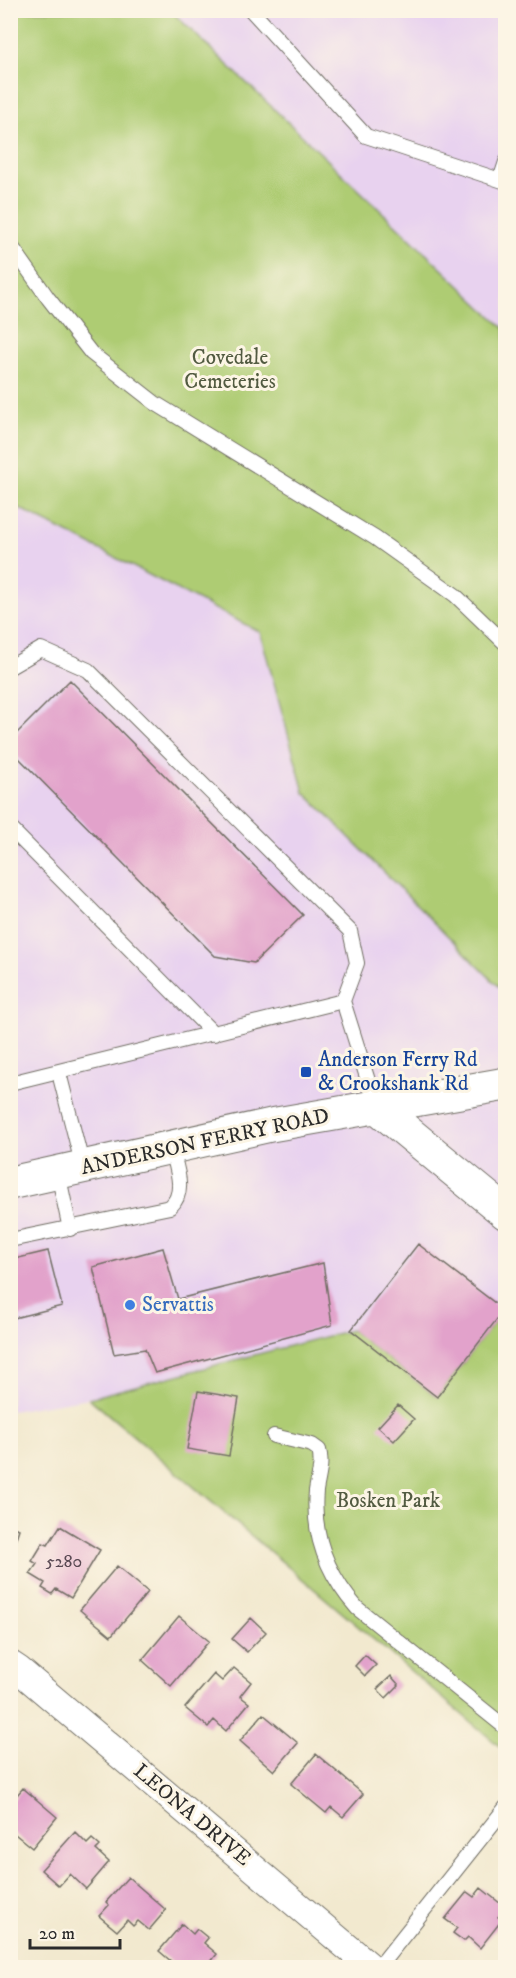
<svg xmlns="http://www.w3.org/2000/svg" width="516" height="1978" font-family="'IM FELL DW Pica',serif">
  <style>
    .built { fill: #e8d2ef }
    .green { fill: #aecc73; stroke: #6c7c4f; stroke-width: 1.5 }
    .building { fill: #e2a2cb }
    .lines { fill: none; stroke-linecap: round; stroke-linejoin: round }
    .service-casing { stroke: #716e64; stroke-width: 16 }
    .minor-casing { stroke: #716e64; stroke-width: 29 }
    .tertiary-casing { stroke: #716e64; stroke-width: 35 }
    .service { stroke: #fff; stroke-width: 14 }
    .minor { stroke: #fff; stroke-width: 27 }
    .tertiary { stroke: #fff; stroke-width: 33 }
    .transit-dot { fill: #1a4fb4; stroke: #fcf5e5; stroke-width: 2 }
    .shop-dot { fill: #3f7fe0; stroke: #fcf5e5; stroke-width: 2 }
    .labels { text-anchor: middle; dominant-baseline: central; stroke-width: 6; stroke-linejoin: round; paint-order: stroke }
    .number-label { font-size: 18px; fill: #594953 }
    .park-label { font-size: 21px; fill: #525b41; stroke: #fcf5e5 }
    .transit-label { font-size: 21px; fill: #164399; stroke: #fcf5e5; text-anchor: start }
    .street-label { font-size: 21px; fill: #2b2b2b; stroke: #fcf5e5 }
    .shop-label { font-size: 21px; fill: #366cbe; stroke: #fcf5e5; text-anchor: start }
  </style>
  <rect width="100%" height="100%" fill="#fcf5e5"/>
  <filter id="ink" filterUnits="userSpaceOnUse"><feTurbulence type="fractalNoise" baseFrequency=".0167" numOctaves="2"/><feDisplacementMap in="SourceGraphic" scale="12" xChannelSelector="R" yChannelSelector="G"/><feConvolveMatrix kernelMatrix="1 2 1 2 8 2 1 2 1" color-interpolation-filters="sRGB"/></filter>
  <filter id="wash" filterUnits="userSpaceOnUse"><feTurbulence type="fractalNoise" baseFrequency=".008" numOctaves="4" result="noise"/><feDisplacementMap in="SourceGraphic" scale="24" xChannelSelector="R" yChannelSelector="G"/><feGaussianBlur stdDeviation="1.35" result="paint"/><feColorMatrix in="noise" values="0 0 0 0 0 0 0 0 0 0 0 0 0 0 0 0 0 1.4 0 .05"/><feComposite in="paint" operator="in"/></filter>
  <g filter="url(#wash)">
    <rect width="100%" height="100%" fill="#f2e9cf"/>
    <!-- built -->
    <path class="built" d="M171,11H505V329Z
      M10,504L260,632L304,792L505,993V1308L437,1397L351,1330L89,1398L11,1411Z"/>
    <!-- green -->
    <path class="green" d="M10,11H171L505,329V993L304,792L260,632L11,504Z
      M505,1308V1751L89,1398L351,1330L437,1397Z"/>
    <g id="blocks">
      <!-- building -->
      <path class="building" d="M70,680L303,915L254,963L215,956L10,749V740Z
        M418,1244L504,1310L437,1397L351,1330Z
        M163,1248L178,1299L323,1263L332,1325L155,1373L145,1349L114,1354L93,1267Z
        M48,1251L62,1306L10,1319V1260Z
        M198,1391L239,1398L229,1456L187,1449Z
        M398,1405L414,1419L394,1441L378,1427Z
        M10,1526L19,1529L11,1553H10Z
        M60,1526L100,1550L71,1598L56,1589L52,1594L42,1588L45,1583L30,1574L37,1564L32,1561L43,1543L48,1545Z
        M117,1566L148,1592L111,1636L80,1610Z
        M179,1616L209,1641L171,1686L142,1660Z
        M251,1618L266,1632L247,1652L232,1639Z
        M365,1655L376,1665L365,1676L355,1666Z
        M234,1668L251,1682L240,1696L249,1703L226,1731L214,1720L208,1727L185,1708L214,1674L222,1681Z
        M391,1676L399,1685L386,1698L377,1689Z
        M263,1714L298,1743L274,1771L240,1741Z
        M316,1754L363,1794L343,1817L331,1807L326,1813L291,1784Z
        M23,1788L57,1817L32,1848L10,1830V1803Z
        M75,1832L87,1844L92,1839L100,1846L96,1850L109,1862L86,1889L70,1874L59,1886L41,1870Z
        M128,1877L166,1910L149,1930L138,1921L133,1926L127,1920L117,1931L99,1916L109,1905L106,1902Z
        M481,1888L506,1908L498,1917L502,1920L480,1948L468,1937L464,1941L453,1933L457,1928L445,1919L467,1892L474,1897Z
        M182,1924L193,1934L197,1929L208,1938L204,1943L217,1954L206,1968H179L159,1951Z"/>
    </g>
  </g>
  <g filter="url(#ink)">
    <use href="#blocks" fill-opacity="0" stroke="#716e64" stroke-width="1.5"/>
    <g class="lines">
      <defs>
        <path id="service" d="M251,10L366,136L506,182
          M500,180L506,162
          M10,244L48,298L91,353L155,403L375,538L455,595L506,644
          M10,667L41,649L88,670L350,931L357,963L343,1001L10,1083
          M10,828L214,1034
          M343,1001L376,1106
          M59,1073L83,1167
          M58,1173L70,1229
          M10,1240L170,1207C187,1192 176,1167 171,1147
          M274,1436L312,1445L319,1450C323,1464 318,1477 316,1491C312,1536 328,1575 357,1608L506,1728
          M378,1968L506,1807"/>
        <path id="minor" d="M10,1664L19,1670L372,1968"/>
        <path id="tertiary" d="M376,1106L506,1213
          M10,1183L271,1125L506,1084"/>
      </defs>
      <!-- service casing -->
      <use href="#service" class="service-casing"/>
      <!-- minor casing -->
      <use href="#minor" class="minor-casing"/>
      <!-- tertiary casing -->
      <use href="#tertiary" class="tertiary-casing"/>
      <!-- service -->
      <use href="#service" class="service"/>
      <!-- minor -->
      <use href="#minor" class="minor"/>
      <!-- tertiary -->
      <use href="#tertiary" class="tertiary"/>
    </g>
  </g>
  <!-- markers -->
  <rect class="transit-dot" x="300" y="1066" width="12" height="12" rx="3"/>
  <circle class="shop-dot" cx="130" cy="1305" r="6"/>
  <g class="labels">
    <!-- number labels -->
    <g class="number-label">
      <text x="64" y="1562">5280</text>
    </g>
    <!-- park labels -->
    <g class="park-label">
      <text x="230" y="358">Covedale<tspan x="230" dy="24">Cemeteries</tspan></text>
      <text x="388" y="1501">Bosken Park</text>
    </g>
    <!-- transit labels -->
    <g class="transit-label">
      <text x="318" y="1060">Anderson Ferry Rd<tspan x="318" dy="24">&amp; Crookshank Rd</tspan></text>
    </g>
    <!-- street labels -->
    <g class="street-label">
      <text transform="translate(205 1142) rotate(-12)">ANDERSON FERRY ROAD</text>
      <text transform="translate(192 1815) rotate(40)">LEONA DRIVE</text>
    </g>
    <!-- shop labels -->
    <g class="shop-label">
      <text x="142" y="1305">Servattis</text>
    </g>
  </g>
  <!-- margin -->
  <rect width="516" height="1978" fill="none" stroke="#fcf5e5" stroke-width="36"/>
  <!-- scale -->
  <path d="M30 1939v9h90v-9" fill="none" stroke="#2b2b2b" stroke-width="3"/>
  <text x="39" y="1939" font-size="18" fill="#2b2b2b" stroke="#fcf5e5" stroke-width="4.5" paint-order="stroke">20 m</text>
</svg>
